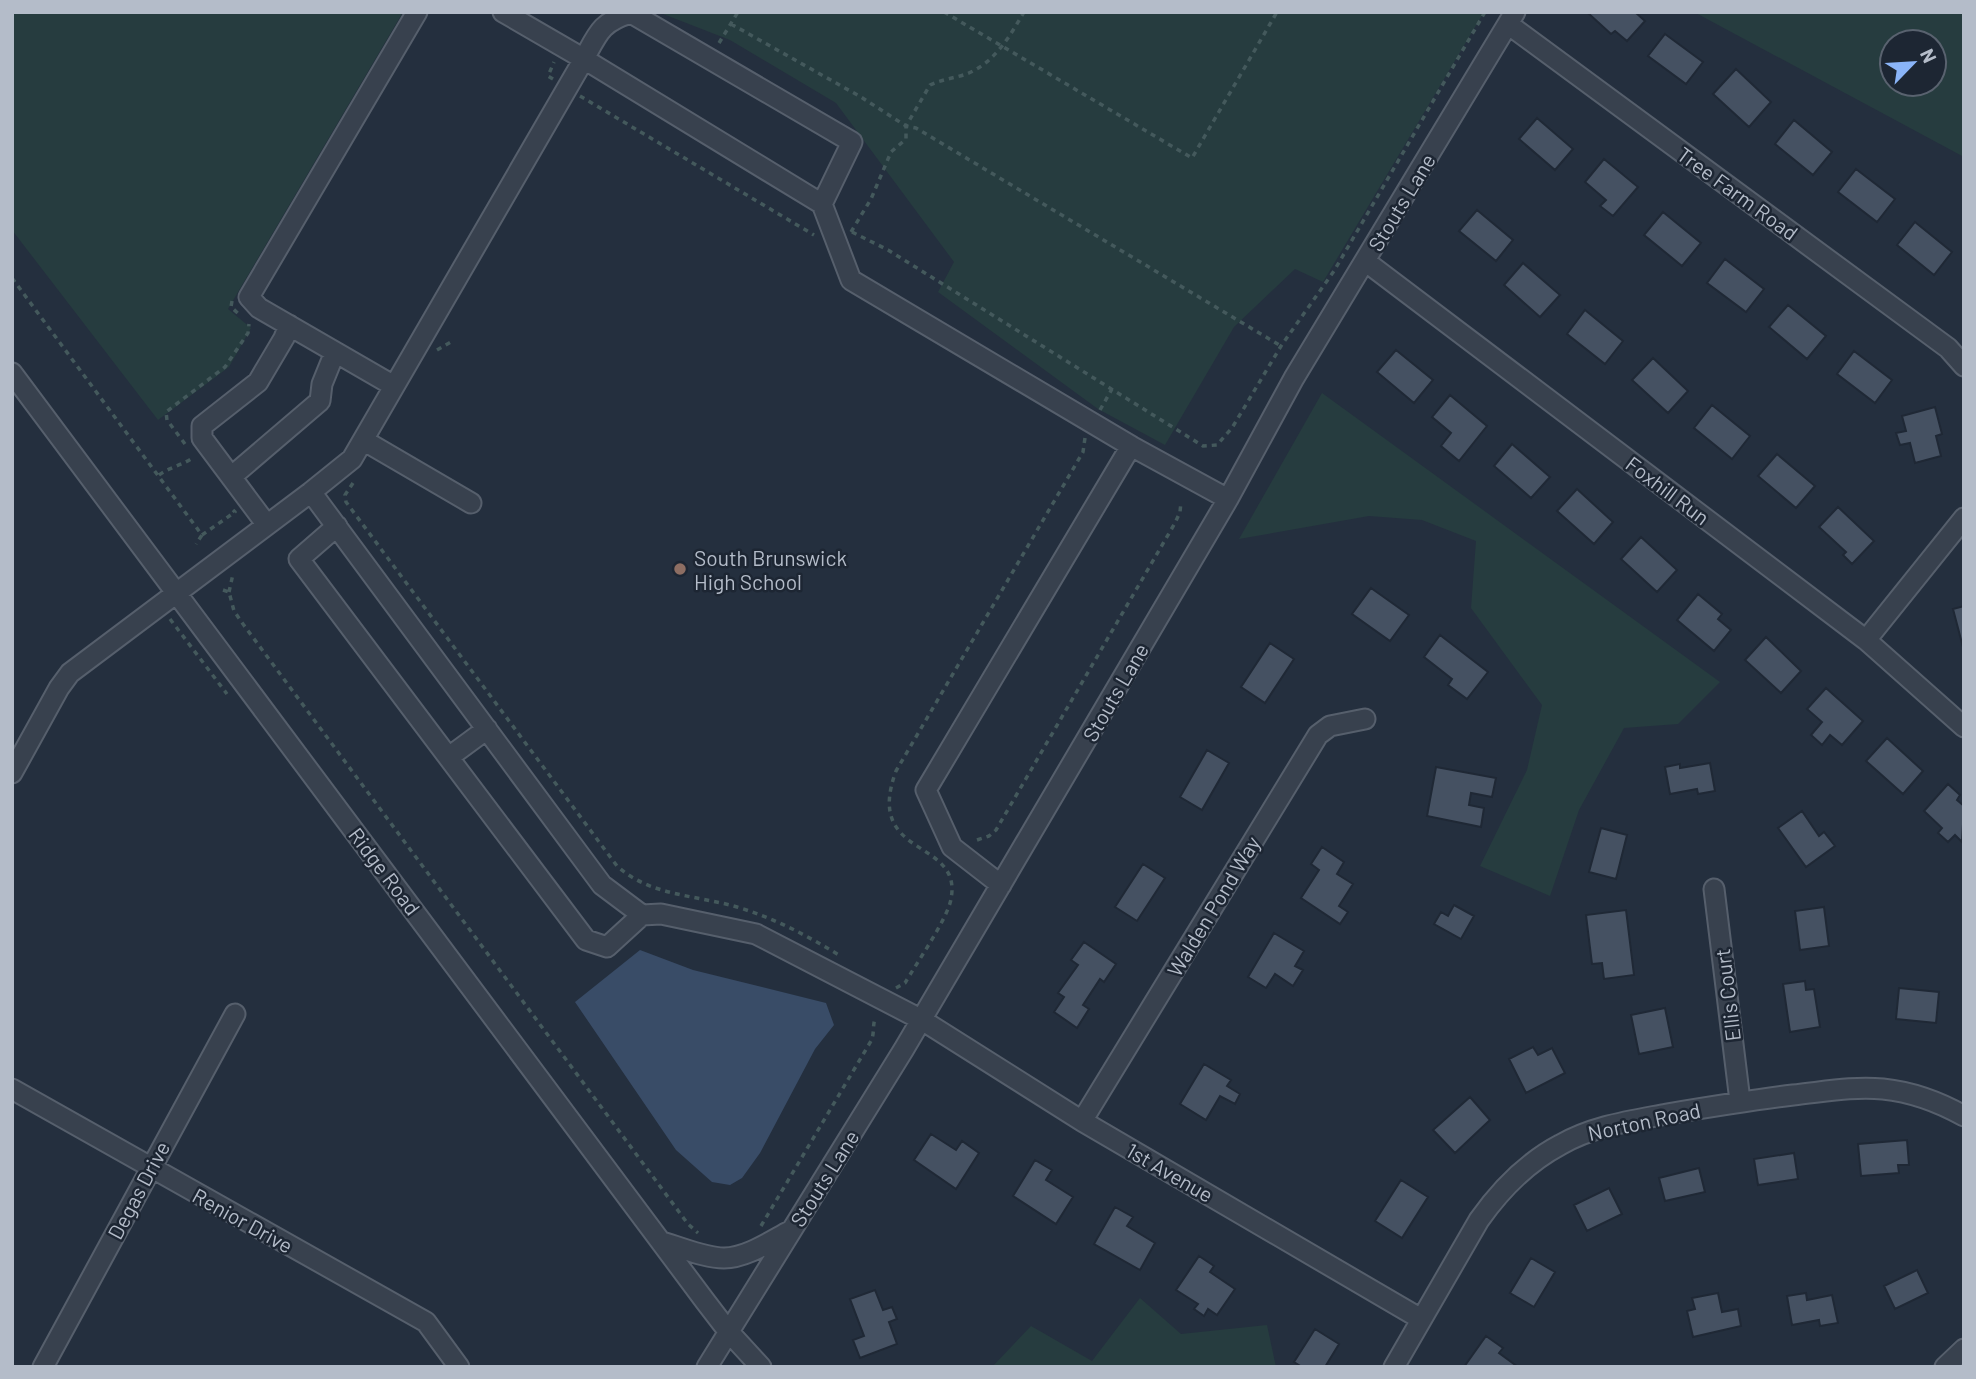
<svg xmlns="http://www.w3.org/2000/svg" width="1976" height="1379" font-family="Barlow,sans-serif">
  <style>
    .green { fill: #263c3f; fill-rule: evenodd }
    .water { fill: #394c67 }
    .building { fill: #455162; stroke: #1f2835; stroke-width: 2 }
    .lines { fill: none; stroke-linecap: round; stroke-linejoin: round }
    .minor-casing { stroke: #565f6c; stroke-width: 23 }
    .path { stroke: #44595c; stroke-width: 3.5; stroke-dasharray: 5 5; stroke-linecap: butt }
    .minor { stroke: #38414e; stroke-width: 19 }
    .education-dot { fill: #8d6e63; stroke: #1d2633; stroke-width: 2.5 }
    .labels { text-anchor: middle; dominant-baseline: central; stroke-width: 5; stroke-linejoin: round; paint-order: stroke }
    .street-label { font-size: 21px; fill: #b4bcc9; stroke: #1d2633 }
    .poi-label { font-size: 21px; fill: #b4bcc9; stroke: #1d2633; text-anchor: start }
  </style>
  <rect width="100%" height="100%" fill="#242f3e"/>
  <!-- green -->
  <path class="green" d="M12,12H403L228,309L251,328L229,367L158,420L12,230Z
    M658,12H1484L1323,282L1295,269L1234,327L1165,445L1098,409L938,292L954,262L836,103L730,40Z
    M1694,12H1964V157ZM1892,42H1934V84H1892Z
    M1322,393L1720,682L1678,724L1624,728L1579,810L1550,896L1480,866L1527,770L1542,705L1471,608L1476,541L1422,520L1369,516L1239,539Z
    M1140,1298L1181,1334L1267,1325L1276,1367H992L1031,1326L1092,1361Z"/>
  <!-- water -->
  <path class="water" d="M640,950L693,970L826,1003L834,1025L815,1049L760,1153L742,1178L730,1185L712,1182L676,1150L575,1002Z"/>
  <!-- building -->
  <path class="building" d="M1635,12L1645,21L1627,41L1615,31L1611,34L1588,13Z
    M1665,34L1703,62L1686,84L1648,56Z
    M1736,69L1771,102L1749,127L1713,94Z
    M1537,118L1573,149L1555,170L1519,139Z
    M1794,120L1832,152L1813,175L1775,144Z
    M1604,159L1638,187L1613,216L1600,206L1606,200L1585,182Z
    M1856,169L1895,199L1877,222L1838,192Z
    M1477,210L1513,240L1496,261L1459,231Z
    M1663,212L1701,243L1682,266L1644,235Z
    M1915,222L1952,252L1934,275L1897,245Z
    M1725,259L1764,289L1746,312L1707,283Z
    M1523,263L1560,295L1540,317L1504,285Z
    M1788,305L1826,336L1807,359L1769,327Z
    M1585,310L1623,341L1605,364L1567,334Z
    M1396,350L1433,380L1414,403L1377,372Z
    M1854,351L1892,380L1875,403L1837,374Z
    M1653,358L1688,391L1668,413L1632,380Z
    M1450,395L1487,426L1459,461L1441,446L1451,433L1432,417Z
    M1712,405L1750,436L1732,459L1694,428Z
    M1935,407L1942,434L1936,436L1941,456L1915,463L1910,443L1900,445L1896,433L1906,431L1902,416Z
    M1512,444L1550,477L1531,498L1494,466Z
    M1777,454L1815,486L1796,508L1758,476Z
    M1577,489L1613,522L1594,544L1557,511Z
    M1838,507L1874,541L1852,564L1843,555L1846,552L1819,527Z
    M1641,537L1677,570L1657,592L1621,559Z
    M1371,588L1409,615L1390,641L1352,614Z
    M1698,594L1722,614L1718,619L1731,630L1714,651L1677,620Z
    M1964,606V651L1953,609Z
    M1440,635L1488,672L1467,699L1448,685L1452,679L1424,657Z
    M1766,637L1801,671L1781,693L1745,660Z
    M1270,643L1294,659L1265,703L1241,687Z
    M1826,688L1863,721L1842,745L1830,735L1822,745L1811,735L1822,722L1807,709Z
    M1887,738L1923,771L1903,794L1866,761Z
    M1207,750L1229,763L1202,810L1180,797Z
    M1710,763L1715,791L1698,794L1697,789L1670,794L1665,767L1680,764V768Z
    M1436,767L1496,778L1492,797L1471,793L1469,805L1484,808L1481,827L1427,816Z
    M1948,784L1960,795L1957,800L1964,806L1962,842L1955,835L1948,842L1938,833L1942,828L1924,811Z
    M1802,811L1819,836L1824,832L1835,846L1806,867L1778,828Z
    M1601,828L1627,835L1616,879L1589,872Z
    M1322,847L1344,862L1337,874L1353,884L1339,906L1348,912L1340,924L1301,898L1319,870L1311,864Z
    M1143,864L1165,878L1137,921L1115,907Z
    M1454,905L1474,916L1461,939L1434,924L1441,912L1448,916Z
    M1824,907L1829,946L1800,950L1795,911Z
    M1626,910L1634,975L1604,979L1602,963L1592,964L1586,915Z
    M1274,933L1304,951L1295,966L1303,970L1293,986L1275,974L1266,988L1248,977Z
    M1084,942L1116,964L1104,982L1100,979L1083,1005L1089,1009L1077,1028L1054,1012L1064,997L1058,993L1078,965L1071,960Z
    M1805,981L1806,990L1814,989L1820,1027L1790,1032L1783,984Z
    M1899,988L1939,992L1936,1023L1896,1019Z
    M1665,1008L1673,1047L1639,1054L1631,1015Z
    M1533,1047L1538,1055L1552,1048L1565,1073L1526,1093L1509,1059Z
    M1204,1064L1231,1080L1227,1086L1240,1094L1235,1104L1220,1096L1206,1120L1180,1104Z
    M1470,1097L1490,1120L1455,1153L1433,1130Z
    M931,1134L956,1150L962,1141L979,1153L956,1189L914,1160Z
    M1907,1140L1909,1165H1898L1899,1173L1861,1176L1858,1144Z
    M1794,1153L1798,1179L1758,1185L1754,1159Z
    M1035,1160L1052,1170L1046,1180L1073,1197L1056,1224L1013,1196Z
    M1699,1168L1705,1192L1665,1201L1659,1178Z
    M1401,1180L1428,1197L1402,1238L1375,1221Z
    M1609,1188L1622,1214L1587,1231L1574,1205Z
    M1115,1207L1133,1217L1127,1226L1155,1243L1140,1270L1094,1244Z
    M1199,1256L1214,1266L1210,1272L1235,1289L1217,1315L1208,1309L1204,1316L1194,1309L1198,1304L1176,1290Z
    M1531,1258L1555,1272L1534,1307L1510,1293Z
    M1917,1270L1928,1293L1895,1309L1884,1286Z
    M875,1290L883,1310L892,1307L897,1319L889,1322L897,1344L860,1358L853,1340L864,1336L850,1299Z
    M1718,1293L1722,1312L1738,1309L1741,1326L1693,1337L1687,1311L1695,1309L1692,1298Z
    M1806,1293L1807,1300L1832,1295L1838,1323L1820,1326L1819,1320L1792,1325L1787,1296Z
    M1315,1329L1339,1344L1325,1367H1302L1294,1362Z
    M1486,1336L1503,1348L1499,1353L1518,1367H1464Z"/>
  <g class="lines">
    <defs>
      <path id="minor" d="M503,12L584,59C598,33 601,22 631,13L852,142L822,204
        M1508,24L1948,348L1964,366
        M1365,261L1866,640L1964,727
        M12,373L705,1301L728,1331L761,1367
        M394,386L259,308L249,297L417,12
        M363,440L471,503
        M231,477L320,401L322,384L335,352
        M311,492L352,459L584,59L822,204L851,280L1131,446L1228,499
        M267,525L202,438V426L258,382L284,338L289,325
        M337,526L299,559L586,940L607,947L642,915L661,914L756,934L922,1020L1082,1121L1421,1319
        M1866,640L1964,518
        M449,757L487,729
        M12,773L59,688L70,673L311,492L602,885L642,915
        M1001,885L952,847L926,790L1131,446
        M1714,889L1740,1101
        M12,1089L426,1322L459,1367
        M1082,1121L1318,735L1330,726L1365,719
        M661,1242C681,1247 704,1258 724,1258C746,1258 771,1241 790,1231
        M43,1367L235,1014
        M707,1367L904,1049L1228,499L1294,378L1515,12
        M1394,1367L1479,1220C1501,1189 1526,1163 1560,1145C1593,1126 1630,1121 1667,1114C1709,1107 1751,1100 1793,1095C1823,1092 1853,1086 1883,1089C1912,1092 1939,1102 1964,1116
        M1945,1367L1964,1349"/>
    </defs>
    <!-- minor casing -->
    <use href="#minor" class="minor-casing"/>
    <!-- path -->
    <path class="path" d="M944,12L1192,158L1277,12
      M731,24L861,97L906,126L930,85C944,78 960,78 973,71C997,59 1011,34 1024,12
      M719,43L738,12
      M553,79L548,76L554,62
      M580,96L814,235
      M851,232L871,199L891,152L906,139V126L916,128L1281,346
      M852,232L888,250L1203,446L1217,445L1232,428L1281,346L1334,271L1485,12
      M12,278L199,531L202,535L196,544
      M232,301L231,307L241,316
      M437,350L451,342
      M1100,410L1112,389
      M185,444L167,420L166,412L225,367L248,333L249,324
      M159,475C170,467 183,465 194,457
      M353,483L345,495L346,502L617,866C650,896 696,895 737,907C774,918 806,935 839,955
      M202,535L235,512L233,510
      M223,590L229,592L234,611L243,624L688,1224L698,1233
      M229,592L233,574
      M170,619L227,694
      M977,840L989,836L996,830L1175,523L1180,512L1181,502
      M896,988L905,983C916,964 948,918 951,899C963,837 863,860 896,771L1083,452L1085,438
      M761,1226L871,1041C875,1033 872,1023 876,1017"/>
    <!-- minor -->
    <use href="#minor" class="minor"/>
  </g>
  <!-- markers -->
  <circle class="education-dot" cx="680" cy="569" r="7"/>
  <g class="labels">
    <!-- street labels -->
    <g class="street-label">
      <text transform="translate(1738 193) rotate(36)">Tree Farm Road</text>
      <text transform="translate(1401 202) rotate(-59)">Stouts Lane</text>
      <text transform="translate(1668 490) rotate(37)">Foxhill Run</text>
      <text transform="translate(1115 692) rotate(-60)">Stouts Lane</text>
      <text transform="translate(385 871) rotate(53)">Ridge Road</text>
      <text transform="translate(1213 906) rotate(-59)">Walden Pond Way</text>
      <text transform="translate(1727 995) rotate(-97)">Ellis Court</text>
      <text transform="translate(1644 1121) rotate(-12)">Norton Road</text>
      <text transform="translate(1170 1172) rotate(30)">1st Avenue</text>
      <text transform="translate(824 1178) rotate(-58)">Stouts Lane</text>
      <text transform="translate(138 1190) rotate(-62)">Degas Drive</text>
      <text transform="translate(243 1220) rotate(29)">Renior Drive</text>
    </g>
    <!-- poi labels -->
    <g class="poi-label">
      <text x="694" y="557">South Brunswick<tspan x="694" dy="24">High School</tspan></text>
    </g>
  </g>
  <!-- border -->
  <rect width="1976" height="1379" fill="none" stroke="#b4bcc9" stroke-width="28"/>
  <!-- north arrow -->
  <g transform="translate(1913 63) rotate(65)"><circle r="33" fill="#1d2633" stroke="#59626f" stroke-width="2"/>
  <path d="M0-5L12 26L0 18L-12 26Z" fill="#8ab4f8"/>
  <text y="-10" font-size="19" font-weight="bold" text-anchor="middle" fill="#b4bcc9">N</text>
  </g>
</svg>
